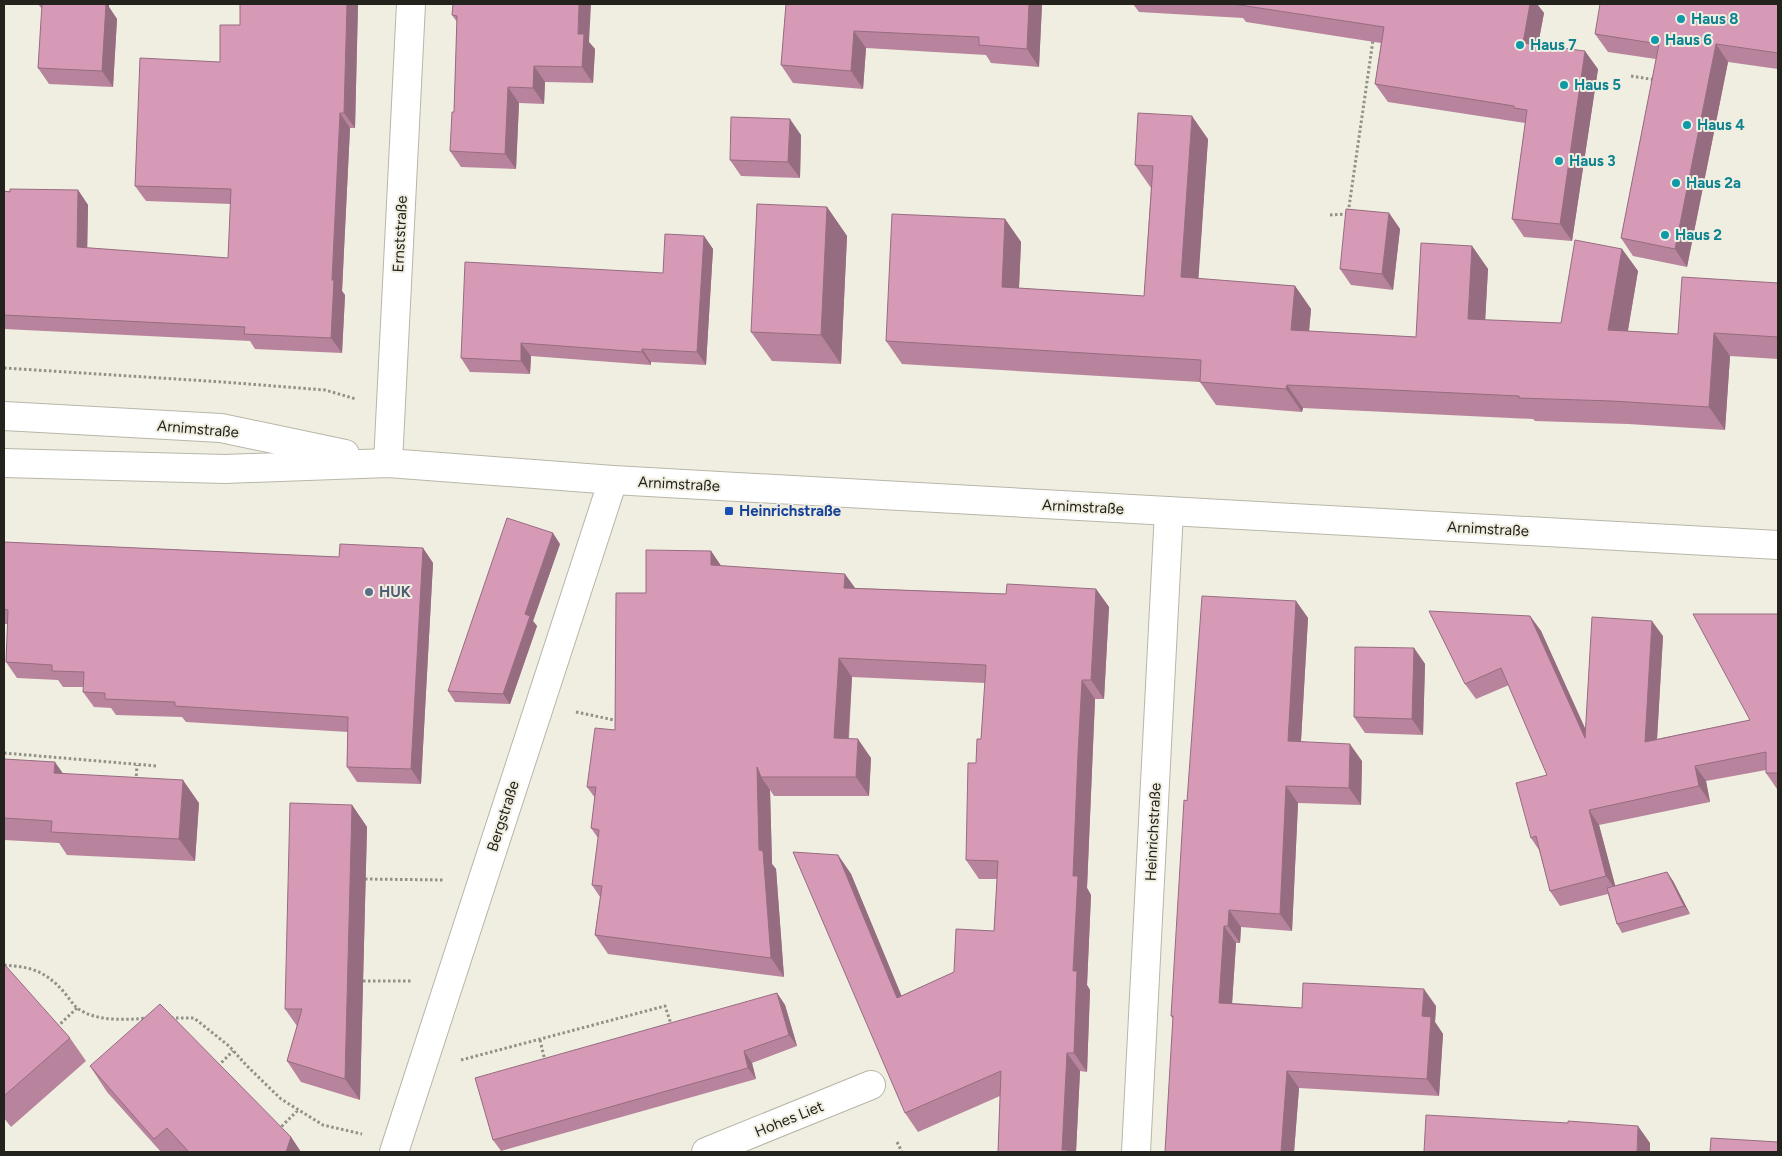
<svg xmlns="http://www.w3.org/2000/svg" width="1782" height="1156" font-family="Figtree,sans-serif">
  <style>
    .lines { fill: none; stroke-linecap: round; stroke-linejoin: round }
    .minor-casing { stroke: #b8b6a9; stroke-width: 30 }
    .major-casing { stroke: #b8b6a9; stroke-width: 30 }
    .path { stroke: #929187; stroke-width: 3; stroke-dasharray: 2.5 2.5; stroke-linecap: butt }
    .minor { stroke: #fff; stroke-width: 28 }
    .major { stroke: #fff; stroke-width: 28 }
    .wall { fill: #b8849d }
    .shaded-wall { fill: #966c80 }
    .building { fill: #d69ab7; stroke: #966c80 }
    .culture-dot { fill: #0f9aa8; stroke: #f0eee0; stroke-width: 2 }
    .transit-dot { fill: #1a4fb4; stroke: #f0eee0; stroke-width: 2 }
    .service-dot { fill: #5c6f8a; stroke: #f0eee0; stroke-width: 2 }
    .labels { text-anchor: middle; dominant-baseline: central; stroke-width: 4; stroke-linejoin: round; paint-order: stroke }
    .culture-label { font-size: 15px; font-weight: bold; fill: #0d838f; stroke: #f0eee0; text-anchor: start }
    .street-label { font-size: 15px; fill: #23221d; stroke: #f0eee0 }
    .transit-label { font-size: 15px; font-weight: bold; fill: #164399; stroke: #f0eee0; text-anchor: start }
    .service-label { font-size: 15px; font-weight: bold; fill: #4e5e75; stroke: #f0eee0; text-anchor: start }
  </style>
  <rect width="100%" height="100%" fill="#f0eee0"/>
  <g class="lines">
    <defs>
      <path id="minor" d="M388,463L411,4
        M394,1152L613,480
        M706,1152L871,1085
        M1136,1152L1169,511"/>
      <path id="major" d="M4,416L221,428L345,454
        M4,463L225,469L388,463L613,480L1778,545"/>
    </defs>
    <!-- minor casing -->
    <use href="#minor" class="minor-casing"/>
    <!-- major casing -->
    <use href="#major" class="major-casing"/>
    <!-- path -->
    <path class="path" d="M1631,76L1656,80
      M1330,215L1348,214L1373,40
      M4,368L223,382L325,390L356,399
      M576,712L619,721
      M4,753L157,766
      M136,781L137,765
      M365,879L445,880
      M4,965C32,967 45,971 64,992C68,997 72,1003 76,1007C94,1022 126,1020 147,1018
      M363,981H412
      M171,1018H194L229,1046L247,1066L281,1099L323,1125L362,1134
      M57,1027L77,1008
      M540,1040L545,1061
      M461,1060L665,1006L672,1027
      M218,1066L233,1051
      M278,1130L299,1109
      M897,1142L902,1152"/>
    <!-- minor -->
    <use href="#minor" class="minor"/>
    <!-- major -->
    <use href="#major" class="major"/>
  </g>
  <!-- wall -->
  <path class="wall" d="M38,4H109V7L117,19L113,87L49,84L38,68L42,9Z
    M240,4H358L355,128H350L342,291L345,295L342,353L255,349L250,341L4,329V191L78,190L88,205L87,248L228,258L231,204L146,201L135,186L220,62L240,25Z
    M453,4L589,42L595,49L593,83L545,82L544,104L519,103L516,169L461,167L450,151L454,112L457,22L452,15Z
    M786,4H1042L1039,67L991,63L986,55L866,48L863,89L793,83L781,65Z
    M1133,4H1537L1544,13L1538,45L1598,69L1572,241L1524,237L1512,219L1525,124V123L1388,102L1375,84L1381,43L1246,22L1243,18L1139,12Z
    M1778,4V69L1728,62L1687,267L1633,256L1621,238L1656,59L1608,52L1595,34Z
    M801,135L800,178L741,176L730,160Z
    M1208,139L1198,279L1295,286L1311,309L1309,331L1416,337L1472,246L1488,269L1485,320L1561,323L1622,249L1638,271L1628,331L1678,334L1778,283V359L1730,356L1725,430L1628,424L1535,421L1533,419L1303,408L1302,412L1216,405L1200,382L902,364L886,341L1005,219L1021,242L1019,288L1144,296L1151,188L1135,165Z
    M827,207L847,236L841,364L772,361L751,332Z
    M1389,213L1400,229L1393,290L1351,285L1340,269Z
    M704,236L713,249L706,365L651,362V365L531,356L530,374L470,372L461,358L663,273Z
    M4,542L339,557L423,548L433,563L421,784L357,782L347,767L348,732L186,722L182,717L116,715L111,708L94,707L83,692L84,687H63L58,680L17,678L6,662L8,624H4Z
    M560,544L533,621L537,626L510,704L455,702L448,691Z
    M711,551L721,566L855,588L1006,594L1096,589L1109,607L1104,699H1095L1087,888L1091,895L1087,985L1090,990L1087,1072L1080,1071L1076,1152H998L1000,1096L918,1132L905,1113L838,855L851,874L901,996L954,972L994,931L997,879H979L966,860L976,763L981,739L985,683L852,677L849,739L871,758L869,796H774L770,790L772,864L776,869L784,977L608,954L595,935L600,897L592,885L598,838L591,828L595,798L587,787L615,730L646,593Z
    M1296,601L1308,618L1301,741L1362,761L1361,805L1298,803L1292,931L1241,927L1240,943H1236L1232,1003L1302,1008L1436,1006L1435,1022L1443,1034L1439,1096L1299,1088L1294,1152H1165L1173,1019L1171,1016L1187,801Z
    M1778,614V789H1777L1766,773V770L1706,781L1710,802L1599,825L1615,886L1667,872L1673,881L1690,914L1622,933L1617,924L1608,894L1560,906L1550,891L1539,850L1531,838L1547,775L1509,685L1476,699L1465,684L1530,616L1541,631L1586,730L1663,636L1657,739L1750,720Z
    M1414,648L1425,664L1423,735L1365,733L1354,717Z
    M4,759L63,773L199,803L195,861L67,855L59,843L4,840Z
    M352,805L367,827L360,1100L301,1082L287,1061L297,1026L285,1009Z
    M4,967L70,1038L86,1061L11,1127L4,1118Z
    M777,993L785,1005L797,1046L752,1063L756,1079L501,1151L493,1140Z
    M90,1066L291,1137L301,1152H161L107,1092Z"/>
  <!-- shaded-wall -->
  <path class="shaded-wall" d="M97,4H109V7L117,19L113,87L102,71Z
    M347,4H358L355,128L344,113Z
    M579,4H591L589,42L595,49L593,83L582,67L578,34Z
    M1029,4H1042L1039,67L1027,49Z
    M1530,4H1537L1544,13L1535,60L1523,43Z
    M854,31L866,48L863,89L851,71Z
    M1716,44L1728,62L1687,267L1675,249Z
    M1585,51L1598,69L1572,241L1560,224Z
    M534,66L545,82L544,104L533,88Z
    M508,87L519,103L516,169L505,154Z
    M340,113L350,128L342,291L345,295L342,353L331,338L332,280Z
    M1192,116L1208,139L1197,300L1181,277Z
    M790,119L801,135L800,178L788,162Z
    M78,190L88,205L87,262L77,247Z
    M827,207L847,236L841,364L821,335Z
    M1389,213L1400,229L1393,290L1382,274Z
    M1005,219L1021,242L1018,310L1002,287Z
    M704,236L713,249L706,365L697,352Z
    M1472,246L1488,269L1484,342L1468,319Z
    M1622,249L1638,271L1624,352L1608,330Z
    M1295,286L1311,309L1307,353L1291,330Z
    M1714,333L1730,356L1725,430L1709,407Z
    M521,343L531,356L530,374L521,361Z
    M642,349L651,362V365L642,352Z
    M1287,385L1303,408L1302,412L1286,389Z
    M553,533L560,544L533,621L537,626L510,704L503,694L525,614Z
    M423,548L433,563L421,784L411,769Z
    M711,551L724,570L711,565Z
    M845,574L858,592L844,588Z
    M1096,589L1109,607L1104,699L1091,680Z
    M1296,601L1308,618L1300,758L1288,741Z
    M1530,616L1541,631L1596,753L1585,738Z
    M1652,621L1663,636L1656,757L1645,742Z
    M1414,648L1425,664L1423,735L1412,719Z
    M839,658L852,677L847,757L834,738Z
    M1082,680L1095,699L1087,888L1091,895L1087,985L1090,990L1087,1072L1074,1053L1073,876L1078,754Z
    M858,739L871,758L869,796L856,777Z
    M1350,744L1362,761L1361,805L1349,788Z
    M55,762L71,785L54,773Z
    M1695,766L1706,781L1710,802L1699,786Z
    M757,767L761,777L770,790L772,864L776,869L784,977L771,958L759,850Z
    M183,780L199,803L195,861L179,839Z
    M1286,786L1298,803L1292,931L1280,914Z
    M352,805L367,827L360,1100L345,1079Z
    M1589,810L1599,825L1617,892L1606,876Z
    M838,855L851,874L910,1016L897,998Z
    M1667,872L1673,881L1690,914L1684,906Z
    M1229,910L1241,927L1240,943L1228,926Z
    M1224,926L1236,943L1231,1020L1219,1003Z
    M1424,989L1436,1006L1435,1022L1443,1034L1439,1096L1427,1079L1422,1016Z
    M777,993L785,1005L797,1046L789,1035Z
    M744,1051L752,1063L756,1079L748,1068Z
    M1067,1053L1080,1071L1076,1152H1064L1062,1150Z
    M1287,1071L1299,1088L1294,1152H1281Z
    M1638,1126L1650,1143V1152H1637Z
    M291,1137L301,1152H286Z"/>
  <!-- building -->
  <path class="building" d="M42,4H106L102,71L38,68Z
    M240,4H347L344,113H340L332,280H334L331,338L244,334L245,327L4,315V191L10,192V189L78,190L77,247L228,258L231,189L135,186L140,58L220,62V25H240Z
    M453,4H579L578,34H584L582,67L534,66L533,88L508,87L505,154L450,151L452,112H454L457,16L452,15Z
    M786,4H1029L1027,49L979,45V37L854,31L851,71L781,65Z
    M1233,4H1530L1523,43L1585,51L1560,224L1512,219L1527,110L1514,108V106L1375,84L1384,27Z
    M1600,4H1778V53L1716,44L1675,249L1621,238L1659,44L1595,34Z
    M1138,113L1192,116L1181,277L1295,286L1291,330L1416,337L1421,243L1472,246L1468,319L1561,323L1575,240L1622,249L1608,330L1678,334L1682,277L1778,283V337L1714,333L1709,407L1612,401L1519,398V396L1287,385L1286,389L1200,382L1201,360L886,341L892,214L1005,219L1002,287L1144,296L1153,166L1135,165Z
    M731,117L790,119L788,162L730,160Z
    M757,204L827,207L821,335L751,332Z
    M1346,209L1389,213L1382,274L1340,269Z
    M665,234L704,236L697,352L642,349V352L521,343V361L461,358L465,262L663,273Z
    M507,518L553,533L525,614L530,616L503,694L448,691Z
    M4,542L339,557L340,544L423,548L411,769L347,767L348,717L175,706V702L105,699V693L83,692L84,672L52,671V665L6,662L8,610L4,609Z
    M646,550L711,551V565L845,574L844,588L1006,594L1007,584L1096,589L1091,680H1082L1078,754L1073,876H1078L1073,971H1077L1074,1053H1067L1062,1150H1067V1152H998L1001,1071L905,1113L793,852L838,855L897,998L954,972L956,929L994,931L998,861L966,860L968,763H976L977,739H981L986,665L839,658L834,738L858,739L856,777H761L757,767L759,850L763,851L771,958L595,935L602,886L592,885L599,830L591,828L596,787H587L595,728L615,730L616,593H646Z
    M1202,596L1296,601L1288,741L1350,744L1349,788L1286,786L1280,914L1229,910L1228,926H1224L1219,1003L1302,1008L1303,983L1424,989L1422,1016L1431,1017L1427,1079L1287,1071L1281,1152H1165L1173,1016H1171L1184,800L1187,801Z
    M1429,611L1530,616L1585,738L1592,617L1652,621L1645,742L1750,720L1693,614H1778V773H1766V752L1695,766L1699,786L1589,810L1606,876L1550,891L1536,836L1531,838L1516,783L1547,775L1501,668L1465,684Z
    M1355,647L1414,648L1412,719L1354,717Z
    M4,759L55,762L54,773L183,780L179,839L51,832L52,821L4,818Z
    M290,803L352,805L345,1079L287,1061L302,1009H285Z
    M1667,872L1684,906L1617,924L1607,888Z
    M5,965L70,1038L4,1096V967Z
    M777,993L789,1035L744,1051L748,1068L493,1140L475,1078Z
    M160,1004L291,1137L286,1152H189L167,1128L154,1139L90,1066Z
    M1426,1115L1568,1123V1121L1638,1126L1637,1152H1424Z
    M1711,1138L1778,1142V1152H1710Z"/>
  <!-- markers -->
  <g class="culture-dot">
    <circle cx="1681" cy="19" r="5"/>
    <circle cx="1655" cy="40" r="5"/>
    <circle cx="1520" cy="45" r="5"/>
    <circle cx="1564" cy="85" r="5"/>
    <circle cx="1687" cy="125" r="5"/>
    <circle cx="1559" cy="161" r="5"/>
    <circle cx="1676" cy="183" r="5"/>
    <circle cx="1665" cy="235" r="5"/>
  </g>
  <rect class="transit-dot" x="724" y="506" width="10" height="10" rx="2.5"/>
  <circle class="service-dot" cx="369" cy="592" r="5"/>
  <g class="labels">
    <!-- culture labels -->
    <g class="culture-label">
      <text x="1691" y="19">Haus 8</text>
      <text x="1665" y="40">Haus 6</text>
      <text x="1530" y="45">Haus 7</text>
      <text x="1574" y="85">Haus 5</text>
      <text x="1697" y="125">Haus 4</text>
      <text x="1569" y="161">Haus 3</text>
      <text x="1686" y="183">Haus 2a</text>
      <text x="1675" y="235">Haus 2</text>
    </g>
    <!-- street labels -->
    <g class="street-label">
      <text transform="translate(400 234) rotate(-87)">Ernststraße</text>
      <text transform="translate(198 429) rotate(5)">Arnimstraße</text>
      <text transform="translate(679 484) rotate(3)">Arnimstraße</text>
      <text transform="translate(1083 507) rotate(3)">Arnimstraße</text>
      <text transform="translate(1488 529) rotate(3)">Arnimstraße</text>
      <text transform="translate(503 816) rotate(-72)">Bergstraße</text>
      <text transform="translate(1153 832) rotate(-87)">Heinrichstraße</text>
      <text transform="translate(789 1119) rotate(-22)">Hohes Liet</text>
    </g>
    <!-- transit labels -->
    <g class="transit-label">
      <text x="739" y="511">Heinrichstraße</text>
    </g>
    <!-- service labels -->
    <g class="service-label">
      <text x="379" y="592">HUK</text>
    </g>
  </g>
  <!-- border -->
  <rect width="1782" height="1156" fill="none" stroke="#23221d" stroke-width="10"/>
</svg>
